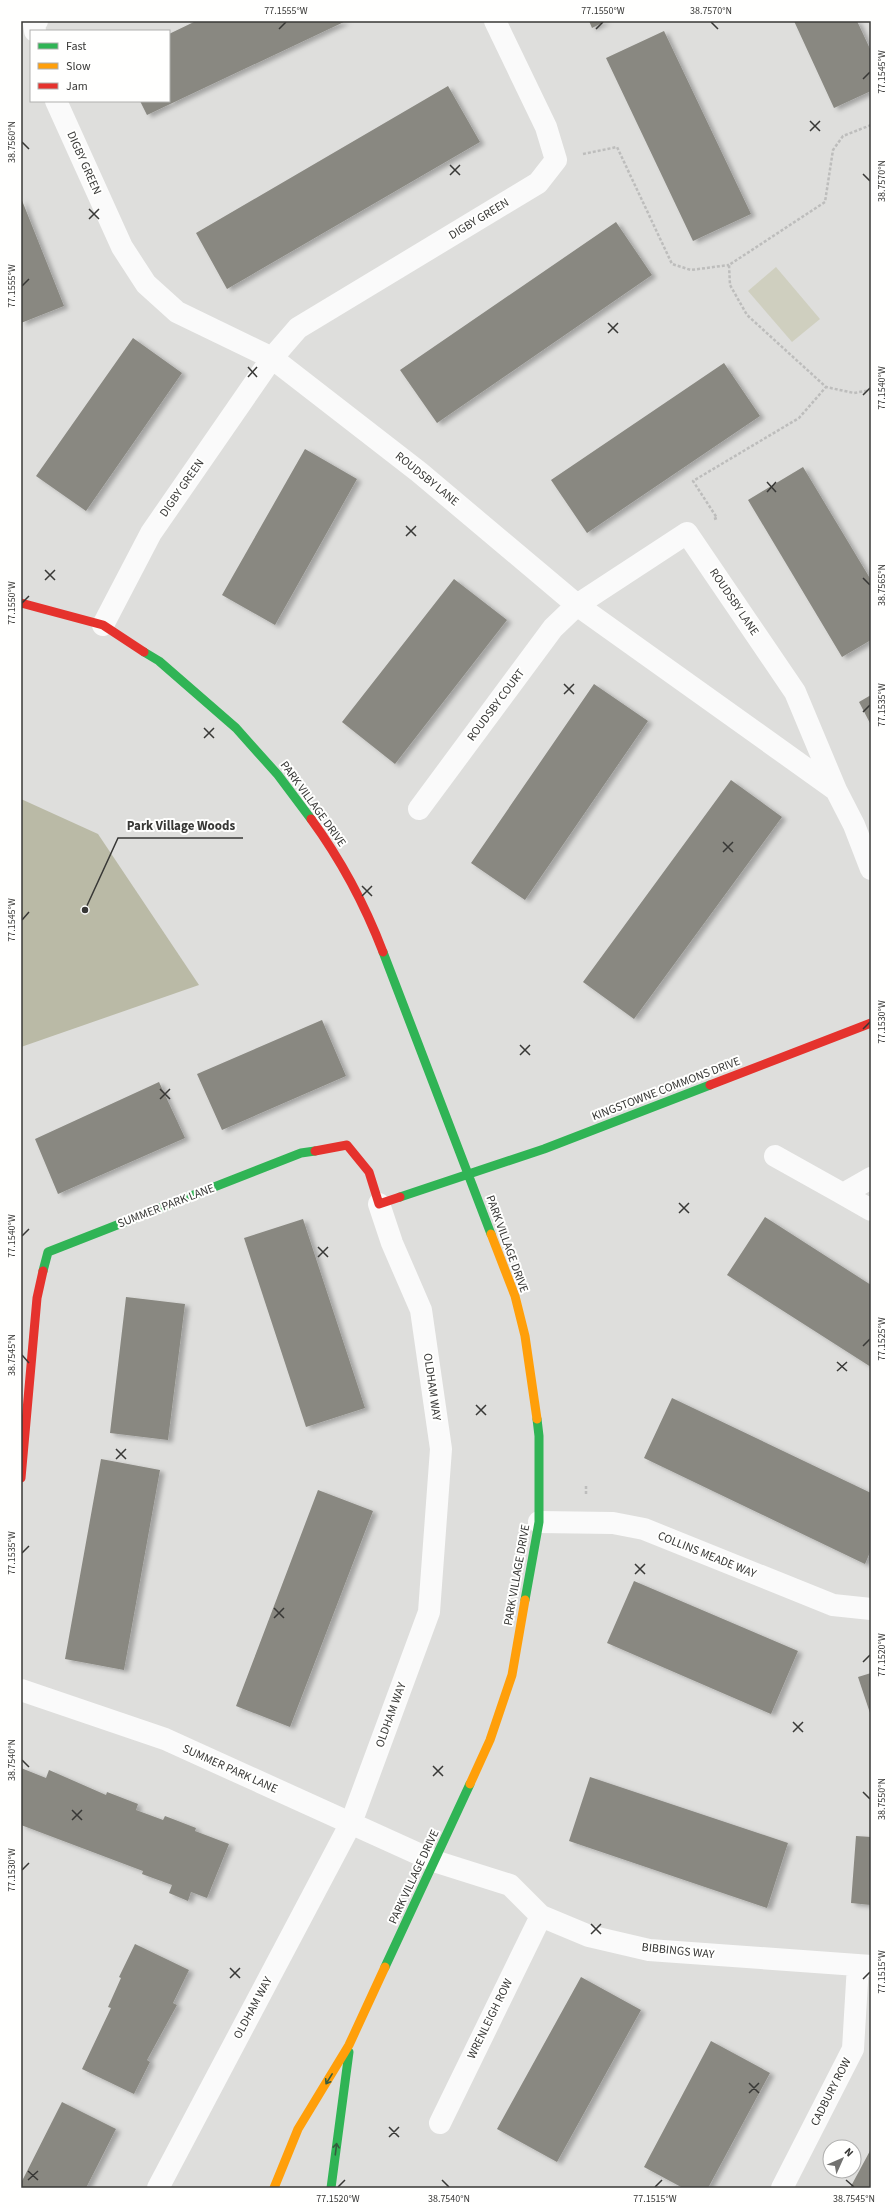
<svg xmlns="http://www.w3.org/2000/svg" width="892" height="2209" font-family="'Source Sans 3',sans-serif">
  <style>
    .green { fill: #cfcfbf }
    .forest { fill: #babaa6 }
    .building { fill: #898881; filter: url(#shadow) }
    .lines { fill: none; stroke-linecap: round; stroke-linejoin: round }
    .path { stroke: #bdbdbc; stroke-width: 2.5; stroke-dasharray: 3 2; stroke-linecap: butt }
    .street { stroke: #fafafa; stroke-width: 22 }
    .fast { stroke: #30b455; stroke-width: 9 }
    .slow { stroke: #ff9f0a; stroke-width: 9 }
    .jam { stroke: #e5322d; stroke-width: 9 }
    .oneway { stroke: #365d3f }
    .ticks { fill: none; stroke: #383836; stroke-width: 1.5 }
    .labels { text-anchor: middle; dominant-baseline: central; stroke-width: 4; stroke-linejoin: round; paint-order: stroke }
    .street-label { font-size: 12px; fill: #383836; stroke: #fffffe }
    .leader { fill: none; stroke: #383836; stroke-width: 1.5 }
    .callout-dot { fill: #383836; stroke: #fffffe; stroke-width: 1.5 }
    .callout-label { font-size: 13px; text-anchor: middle; font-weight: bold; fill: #383836; stroke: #fffffe; stroke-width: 4; stroke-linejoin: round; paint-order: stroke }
    .neatline { fill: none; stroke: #383836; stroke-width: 1.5 }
    .ticks-label { font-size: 10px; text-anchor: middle; fill: #383836 }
  </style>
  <defs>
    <filter id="shadow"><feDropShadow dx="4.5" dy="2.5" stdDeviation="2" flood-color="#0004"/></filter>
  </defs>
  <rect width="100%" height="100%" fill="#dededc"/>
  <!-- green -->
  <path class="green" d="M776,267L820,319L792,342L748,291Z"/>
  <!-- forest -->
  <path class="forest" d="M21,799L98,834L199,985L21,1047Z"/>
  <!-- building -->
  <path class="building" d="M196,21H346L147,115L140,101H169V34Z
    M589,21H606L592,28Z
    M794,21H857L871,51V91L834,108Z
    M664,31L751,214L693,241L606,58Z
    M448,86L480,142L227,289L196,233Z
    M21,198L64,306L21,323Z
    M616,222L652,275L437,423L400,370Z
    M133,338L182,373L86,511L36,476Z
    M724,363L760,416L587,533L551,480Z
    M305,449L357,479L275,625L222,595Z
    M803,467L871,580V640L842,657L748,500Z
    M454,579L507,620L395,764L342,722Z
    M594,684L648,721L525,900L471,863Z
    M871,695V725L859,702Z
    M731,780L782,817L634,1019L583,982Z
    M322,1020L346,1076L222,1130L197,1074Z
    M159,1082L185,1138L58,1194L35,1139Z
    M765,1217L871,1285V1367L727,1275Z
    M303,1219L365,1408L306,1427L244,1238Z
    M126,1297L185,1304L168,1440L110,1433Z
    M672,1398L871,1493V1550L865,1564L644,1458Z
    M101,1459L160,1470L124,1670L65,1659Z
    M318,1490L373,1511L290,1727L236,1706Z
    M634,1581L798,1651L771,1714L607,1643Z
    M871,1673V1716L858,1677Z
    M21,1768L46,1778L49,1770L106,1795L107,1792L138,1804L136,1810L163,1820L165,1816L196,1828L195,1831L229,1844L207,1898L191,1892L188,1901L169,1893L172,1885L142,1874L143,1871L21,1825Z
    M590,1777L788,1843L767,1908L569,1841Z
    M856,1836L871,1837V1905L851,1903Z
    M135,1944L189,1970L173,2003L177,2005L147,2060L150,2062L134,2094L82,2069L111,2008L108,2007L121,1978L119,1977Z
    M581,1977L641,2010L557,2162L497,2129Z
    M711,2041L770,2073L708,2188H683L644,2167Z
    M62,2102L116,2129L86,2188H21V2183Z
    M871,2149V2188H850Z"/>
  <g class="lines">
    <!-- path -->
    <path class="path" d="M871,125L843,136L833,150L825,202L729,265L730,285L747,315L826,387L854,393L871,390
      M583,154L617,147L672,264L691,270L729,265
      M714,519L717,518L693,481L799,418L826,387
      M586,1494V1486"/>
    <!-- street -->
    <path class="street" d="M35,31L34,24L37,21
      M56,101L122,247L146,284L177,312L272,358L298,328L538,183L556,160L546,127L495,21
      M103,625L151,533L272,358L419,472L577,605L836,790L854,825L871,869
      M419,809L553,628L577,605L687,533L795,692L836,790
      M775,1156L843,1194L871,1178
      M843,1194L871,1210
      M539,1522L613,1523L644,1529L833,1605L871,1609
      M21,1690L165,1739L434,1861L510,1885L541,1916L589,1936L649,1950L871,1966
      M440,2123L541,1916
      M158,2188L351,1823L429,1612L441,1449L421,1310L392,1243L379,1204
      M782,2188L853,2049L858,1965"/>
    <!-- fast -->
    <path class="fast" d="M144,652L159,661L236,728L278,775L311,819
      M383,952L491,1234
      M400,1197L544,1149L710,1085
      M43,1271L48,1252L301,1153L315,1151
      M525,1600L539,1522V1436L537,1419
      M385,1967L470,1784
      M331,2188L349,2052"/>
    <!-- slow -->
    <path class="slow" d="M491,1234L515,1296L525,1336L537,1419
      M470,1784L490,1740L512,1675L525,1600
      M274,2188L298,2129L349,2045L385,1967"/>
    <!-- jam -->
    <path class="jam" d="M21,603L103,625L144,652
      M311,819C341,860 365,905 383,952
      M710,1085L871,1023
      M315,1151L347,1145L369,1172L379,1204L400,1197
      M21,1478L37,1298L43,1271"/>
  </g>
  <!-- one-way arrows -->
  <defs><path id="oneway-shaft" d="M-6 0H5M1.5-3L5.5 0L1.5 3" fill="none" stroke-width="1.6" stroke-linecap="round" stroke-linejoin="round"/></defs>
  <g class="oneway">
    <use href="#oneway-shaft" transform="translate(329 2079) rotate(122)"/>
    <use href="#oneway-shaft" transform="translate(336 2149) rotate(-83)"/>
  </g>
  <!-- ticks -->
  <path class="ticks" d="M711,22L718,29M279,29L286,22M596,29L603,22M863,79L870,72M810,121L820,131M810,131L820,121M22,142L29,149M450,165L460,175M863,174L870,181M450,175L460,165M89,209L99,219M89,219L99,209M22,286L29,279M608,323L618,333M608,333L618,323M248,367L257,377M248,377L257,367M863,395L870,388M767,482L776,492M767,492L776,482M406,526L416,536M406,536L416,526M45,570L55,580M863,578L870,585M45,580L55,570M22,603L29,596M564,684L574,694M564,694L574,684M863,712L870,705M204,728L214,738M204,738L214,728M723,842L733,852M723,852L733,842M362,886L372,896M362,896L372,886M22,920L29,912M863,1029L870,1022M520,1045L530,1055M520,1055L530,1045M160,1089L170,1099M160,1099L170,1089M679,1203L689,1213M679,1213L689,1203M22,1236L29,1229M318,1247L328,1257M318,1257L328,1247M863,1346L870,1339M22,1355L29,1363M837,1362L847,1371M837,1371L847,1362M476,1405L486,1415M476,1415L486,1405M116,1449L126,1459M116,1459L126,1449M22,1553L29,1546M635,1564L645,1574M635,1574L645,1564M274,1608L284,1618M274,1618L284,1608M863,1662L870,1655M793,1722L803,1732M793,1732L803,1722M22,1760L29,1767M433,1766L443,1776M433,1776L443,1766M863,1792L870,1799M72,1810L82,1820M72,1820L82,1810M22,1870L29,1863M591,1924L601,1934M591,1934L601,1924M230,1968L240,1978M230,1978L240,1968M863,1979L870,1972M749,2083L759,2093M749,2093L759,2083M389,2127L399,2137M389,2137L399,2127M28,2171L38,2180M28,2180L38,2171M442,2180L449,2187M846,2180L854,2187M338,2187L345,2180M655,2187L662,2180"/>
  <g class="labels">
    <!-- street labels -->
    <g class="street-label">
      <text transform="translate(84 163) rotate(66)">DIGBY GREEN</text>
      <text transform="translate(479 219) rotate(-31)">DIGBY GREEN</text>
      <text transform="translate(427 479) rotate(39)">ROUDSBY LANE</text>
      <text transform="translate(182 488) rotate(-55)">DIGBY GREEN</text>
      <text transform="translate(734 602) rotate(56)">ROUDSBY LANE</text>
      <text transform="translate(496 705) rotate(-53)">ROUDSBY COURT</text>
      <text transform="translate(313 804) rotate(54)">PARK VILLAGE DRIVE</text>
      <text transform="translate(666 1089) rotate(-21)">KINGSTOWNE COMMONS DRIVE</text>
      <text transform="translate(166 1206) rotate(-21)">SUMMER PARK LANE</text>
      <text transform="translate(507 1244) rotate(70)">PARK VILLAGE DRIVE</text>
      <text transform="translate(432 1387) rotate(82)">OLDHAM WAY</text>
      <text transform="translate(707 1555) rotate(22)">COLLINS MEADE WAY</text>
      <text transform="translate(517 1575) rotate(-80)">PARK VILLAGE DRIVE</text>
      <text transform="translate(391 1715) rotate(-70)">OLDHAM WAY</text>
      <text transform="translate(230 1769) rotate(24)">SUMMER PARK LANE</text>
      <text transform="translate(414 1877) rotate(-65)">PARK VILLAGE DRIVE</text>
      <text transform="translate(678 1951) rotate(6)">BIBBINGS WAY</text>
      <text transform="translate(253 2008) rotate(-62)">OLDHAM WAY</text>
      <text transform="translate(490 2019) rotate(-64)">WRENLEIGH ROW</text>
      <text transform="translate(831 2092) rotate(-63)">CADBURY ROW</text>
    </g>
  </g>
  <!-- callouts -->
  <path class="leader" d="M85 910L118 838H243"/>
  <circle class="callout-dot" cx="85" cy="910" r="4"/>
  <g class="callout-label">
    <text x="181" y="830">Park Village Woods</text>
  </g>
  <!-- border -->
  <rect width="892" height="2209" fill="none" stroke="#fffffe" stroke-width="44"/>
  <!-- legend -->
  <rect x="30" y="30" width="140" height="72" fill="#fffffe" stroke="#afafae"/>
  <rect x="38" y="43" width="20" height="6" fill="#30b455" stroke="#afafae"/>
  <text x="66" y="50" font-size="12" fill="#383836">Fast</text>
  <rect x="38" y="63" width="20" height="6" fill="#ff9f0a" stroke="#afafae"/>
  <text x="66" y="70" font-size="12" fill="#383836">Slow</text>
  <rect x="38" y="83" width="20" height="6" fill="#e5322d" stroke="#afafae"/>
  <text x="66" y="90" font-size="12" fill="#383836">Jam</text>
  <!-- north arrow -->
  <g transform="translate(842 2159) rotate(45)"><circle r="19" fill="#fffffe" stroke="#afafae"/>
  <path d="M0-3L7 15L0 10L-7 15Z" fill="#727270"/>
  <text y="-6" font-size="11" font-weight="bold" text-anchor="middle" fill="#383836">N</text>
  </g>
  <rect x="22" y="22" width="848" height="2165" class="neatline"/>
  <g class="ticks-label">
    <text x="286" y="14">77.1555°W</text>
    <text x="603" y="14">77.1550°W</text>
    <text x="711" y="14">38.7570°N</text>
    <text transform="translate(881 72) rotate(-90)" y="4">77.1545°W</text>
    <text transform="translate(11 142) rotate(-90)" y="4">38.7560°N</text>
    <text transform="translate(881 181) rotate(-90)" y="4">38.7570°N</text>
    <text transform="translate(11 286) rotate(-90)" y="4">77.1555°W</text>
    <text transform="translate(881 388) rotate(-90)" y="4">77.1540°W</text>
    <text transform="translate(881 585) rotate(-90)" y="4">38.7565°N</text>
    <text transform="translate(11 603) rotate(-90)" y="4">77.1550°W</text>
    <text transform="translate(881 705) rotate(-90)" y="4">77.1535°W</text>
    <text transform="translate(11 920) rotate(-90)" y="4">77.1545°W</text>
    <text transform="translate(881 1022) rotate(-90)" y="4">77.1530°W</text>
    <text transform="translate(11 1236) rotate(-90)" y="4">77.1540°W</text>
    <text transform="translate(881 1339) rotate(-90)" y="4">77.1525°W</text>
    <text transform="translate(11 1355) rotate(-90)" y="4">38.7545°N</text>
    <text transform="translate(11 1553) rotate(-90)" y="4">77.1535°W</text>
    <text transform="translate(881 1655) rotate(-90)" y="4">77.1520°W</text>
    <text transform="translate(11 1760) rotate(-90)" y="4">38.7540°N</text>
    <text transform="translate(881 1799) rotate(-90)" y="4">38.7550°N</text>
    <text transform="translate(11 1870) rotate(-90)" y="4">77.1530°W</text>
    <text transform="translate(881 1972) rotate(-90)" y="4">77.1515°W</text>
    <text x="338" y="2202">77.1520°W</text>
    <text x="449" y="2202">38.7540°N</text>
    <text x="655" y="2202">77.1515°W</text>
    <text x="854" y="2202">38.7545°N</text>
  </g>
</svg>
